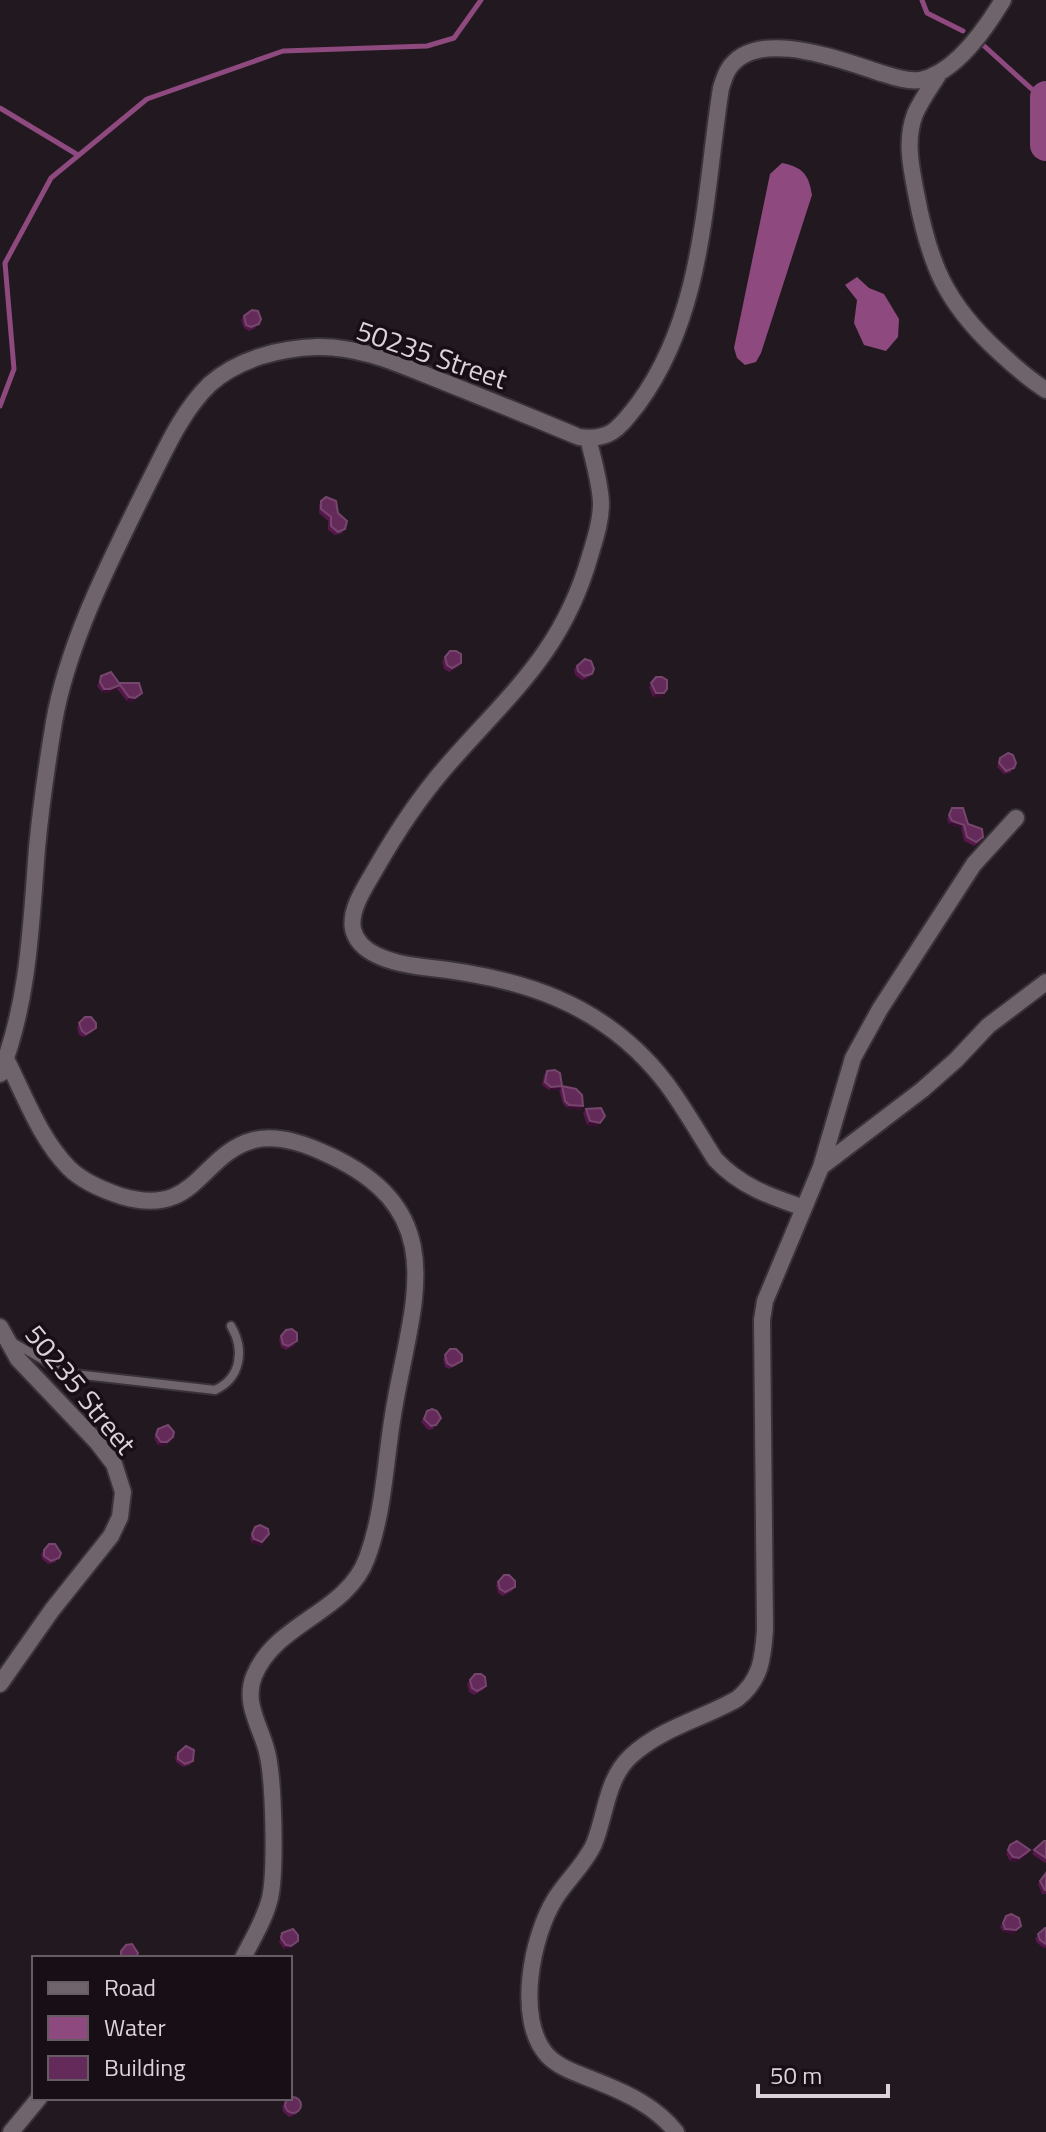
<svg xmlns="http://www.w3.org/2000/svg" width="1046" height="2132" font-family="'Titillium Web',sans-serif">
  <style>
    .water { fill: #8e497e }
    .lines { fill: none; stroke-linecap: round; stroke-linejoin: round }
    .stream { stroke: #8e497e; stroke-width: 5 }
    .river { stroke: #8e497e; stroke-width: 32 }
    .lane-casing { stroke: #393237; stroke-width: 12 }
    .street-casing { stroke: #393237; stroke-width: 20 }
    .lane { stroke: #6f646c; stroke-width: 8 }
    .street { stroke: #6f646c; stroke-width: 16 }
    .wall { fill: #56174b }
    .shaded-wall { fill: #3b0f33 }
    .building { fill: #642b5a; stroke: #77466e; stroke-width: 2 }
    .labels { text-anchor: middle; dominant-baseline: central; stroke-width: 7; stroke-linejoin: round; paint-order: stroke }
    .street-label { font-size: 28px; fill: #dad3d8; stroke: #180f16 }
  </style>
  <rect width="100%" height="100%" fill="#22181f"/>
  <!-- water -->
  <path class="water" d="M782,163C803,167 809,175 812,195L761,353L756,362L745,365L737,358L734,348L770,174Z
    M857,277L869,288L884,294L899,319L898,337L886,351L864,345L854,323L857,300L845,285Z"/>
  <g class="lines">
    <!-- stream -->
    <path class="stream" d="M922,0L927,13L963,31
      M982,44L1045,101
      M0,108L78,155
      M0,406L14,369L5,263L51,178L147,99L283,51L427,46L454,38L481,0"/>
    <!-- river -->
    <path class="river" d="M1046,97V145"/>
    <defs>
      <path id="lane" d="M14,1343L66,1373L215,1390C241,1378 245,1350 231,1326"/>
      <path id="street" d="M940,72C932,85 921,100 915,114C905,140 911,167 916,193C929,263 945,303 999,352C1014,366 1029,379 1046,390
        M588,438C593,459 600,481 601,503C601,522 595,539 590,556C562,654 508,695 445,768C419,798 396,833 376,868C367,884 349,909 353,929C359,956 398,964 423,967C519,977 604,1002 666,1083C684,1107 699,1134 715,1159C740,1186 769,1196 804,1208L765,1301L762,1320L765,1630C763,1658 761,1680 737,1699C702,1719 661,1728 631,1756C606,1779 606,1815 594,1844C585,1864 567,1880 555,1899C532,1936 515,2019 547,2055C561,2070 583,2075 601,2083C629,2094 657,2108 676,2132
        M6,1059C24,1094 40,1139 69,1168C82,1181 103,1190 121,1196C197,1219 200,1154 254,1140C280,1134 308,1145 331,1156C456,1215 410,1307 393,1415C385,1463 384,1512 367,1558C347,1613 276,1622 254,1676C243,1703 261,1727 267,1752C274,1780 276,1871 270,1898C265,1919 253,1938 243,1958
        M0,1074C29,1002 31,924 37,848C41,806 47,764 54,722C68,642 111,559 147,486C165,451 181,412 210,384C238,359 280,348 317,347C362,346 403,366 444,382C489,400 534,418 579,437C611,441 619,428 638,404C705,313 704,195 721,88C723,82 725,75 728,70C755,26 840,60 878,72C891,76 907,82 920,80C956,73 986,28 1003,0
        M821,1167L922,1090L956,1060L988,1026L1046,982
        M804,1208L821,1167L853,1058L880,1009L974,864L1016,818
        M0,1327L18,1359L97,1442L114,1464L123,1492L120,1517L111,1536L52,1610L0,1684
        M11,2132L39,2098"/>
    </defs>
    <!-- lane casing -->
    <use href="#lane" class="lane-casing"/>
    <!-- street casing -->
    <use href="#street" class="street-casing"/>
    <!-- lane -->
    <use href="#lane" class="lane"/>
    <!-- street -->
    <use href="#street" class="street"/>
  </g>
  <!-- wall -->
  <path class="wall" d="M244,316L256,328L249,331L244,328L241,320Z
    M321,501L343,533L335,535L328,530V521L319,513V505Z
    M450,651L459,666L449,672L444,669L442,661Z
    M577,666L592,674L589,677L582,680L575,675L574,669Z
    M101,676L119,683L142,693L132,702L127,701L117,689L107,693L102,692L97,686Z
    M656,677L665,692L661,697H653L649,687Z
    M1000,758L1012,772L1004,774L997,767Z
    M952,808L981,841L974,846L964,841L961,828L949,824L947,819Z
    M85,1017L93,1032L84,1037L79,1035L77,1027Z
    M547,1071L583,1106L580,1110L567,1108L563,1104L559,1090H549L542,1085L544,1075Z
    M586,1109L597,1127L587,1125L583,1113Z
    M281,1336L295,1345L286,1350L281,1347L279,1339Z
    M450,1349L459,1364L449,1369L445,1367L443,1359Z
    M427,1411L434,1429L428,1430L421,1422Z
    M158,1429L171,1441L164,1446L158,1445L154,1438Z
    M255,1527L267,1538L260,1546L252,1543L250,1538Z
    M49,1544L56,1562L48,1564L42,1559L41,1554Z
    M504,1575L515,1587L512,1591L503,1596L498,1593L496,1585Z
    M470,1680L486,1686L483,1690L474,1695L469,1692L467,1684Z
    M178,1753L193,1761L190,1765L183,1767L176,1762L175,1757Z
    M1046,1841V1862L1045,1863L1032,1854L1034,1850Z
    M1010,1845L1028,1854L1016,1862L1010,1861L1006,1854Z
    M1046,1873V1894H1042L1038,1884Z
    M1006,1916L1021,1926L1013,1934L1003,1932L1000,1927Z
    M1046,1928V1947L1044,1948L1037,1943L1035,1938Z
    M282,1933L298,1941L289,1949H284L279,1942Z
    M285,2103L297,2114L289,2117L283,2112L282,2106Z"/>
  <!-- shaded-wall -->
  <path class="shaded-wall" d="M120,685L117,689L107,693L102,692L104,689Z
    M142,693L132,702L127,701L129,697Z
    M656,693H664L661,697H653Z
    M952,821L964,825L961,828L949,824Z
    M562,1086L560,1090H549L551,1087Z
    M569,1105L583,1106L580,1110L567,1108Z
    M590,1121L600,1123L597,1127L587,1125Z
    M173,1437L164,1446L158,1445L161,1442Z
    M267,1538L260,1546L252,1543L254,1539Z
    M1030,1850L1028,1854L1016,1862L1010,1861L1013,1857Z
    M1021,1926L1013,1934L1003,1932L1005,1929Z
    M298,1941L289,1949H284L286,1945Z"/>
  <!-- building -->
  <path class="building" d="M252,310L258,311L261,319L259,324L251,327L246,325L244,316Z
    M326,497L336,501L338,513L347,521L345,529L338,532L331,526V517L321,509V501Z
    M450,651H456L461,654V663L452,668L447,665L445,657Z
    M585,659L591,661L594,669L592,674L584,676L578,671L577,666Z
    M111,672L119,683H139L142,693L135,698L129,697L120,685L110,689H104L100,682L101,676Z
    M656,677H662L667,680V689L664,693H656L651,683Z
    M1008,753L1013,755L1016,763L1014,768L1006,771L999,763L1000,758Z
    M952,808H963L968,824L982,829L983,837L976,842L967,837L964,825L952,821L949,815Z
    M85,1017H91L96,1023V1028L86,1034L82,1031L79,1023Z
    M555,1070L560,1073L562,1086L551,1087L545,1082L547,1071Z
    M562,1086L576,1089L582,1095L583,1106L569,1105L565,1101Z
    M601,1108L605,1116L600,1123L590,1121L586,1109Z
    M292,1329L297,1333V1341L288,1346L283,1344L281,1336L286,1330Z
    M450,1349H456L462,1355V1361L452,1366L447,1363L445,1355Z
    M432,1409L437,1411L441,1418L436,1425L431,1426L424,1419L427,1411Z
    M168,1425L174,1432L173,1437L167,1442H161L156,1435L158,1429Z
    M260,1525L268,1529L269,1534L262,1542L254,1539L252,1534L255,1527Z
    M49,1544H55L61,1553L59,1558L51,1561L44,1556V1550Z
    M504,1575H509L515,1581V1587L505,1592L500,1589L498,1582Z
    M475,1674H481L485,1677L486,1686L477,1691L472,1688L470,1680Z
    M186,1746L194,1750L193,1761L185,1764L178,1759V1753Z
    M1017,1841L1030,1850L1019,1858L1013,1857L1008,1850L1010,1845Z
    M1044,1841H1046V1858L1034,1850Z
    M1046,1873V1890H1045L1040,1881Z
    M1011,1914L1019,1918L1021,1926L1016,1930L1005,1929L1003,1923L1006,1916Z
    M1045,1928H1046V1944L1040,1940L1038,1934Z
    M293,1929L298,1935V1941L291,1946L286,1945L281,1938L282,1933Z
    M132,1944L138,1953L136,1958H124L121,1956V1951L126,1945Z
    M285 2105a8 8 0 1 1 16 0a8 8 0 1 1-16 0Z"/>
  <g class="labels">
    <!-- street labels -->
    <g class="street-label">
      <text transform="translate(432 354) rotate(19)">50235 Street</text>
      <text transform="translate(81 1389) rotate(51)">50235 Street</text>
    </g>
  </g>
  <!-- legend -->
  <rect x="32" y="1956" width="260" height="144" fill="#180f16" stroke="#665d64" stroke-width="2"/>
  <rect x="48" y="1982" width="40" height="12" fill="#6f646c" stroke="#665d64" stroke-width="2"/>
  <text x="104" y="1996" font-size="24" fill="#dad3d8">Road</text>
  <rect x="48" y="2016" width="40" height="24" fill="#8e497e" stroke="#665d64" stroke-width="2"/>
  <text x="104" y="2036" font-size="24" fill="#dad3d8">Water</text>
  <rect x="48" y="2056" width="40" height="24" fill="#642b5a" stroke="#665d64" stroke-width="2"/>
  <text x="104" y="2076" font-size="24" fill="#dad3d8">Building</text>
  <!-- scale -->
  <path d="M758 2084v12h130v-12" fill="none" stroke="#dad3d8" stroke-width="4"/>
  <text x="770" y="2084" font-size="24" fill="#dad3d8" stroke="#180f16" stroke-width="6" paint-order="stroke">50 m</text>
</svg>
